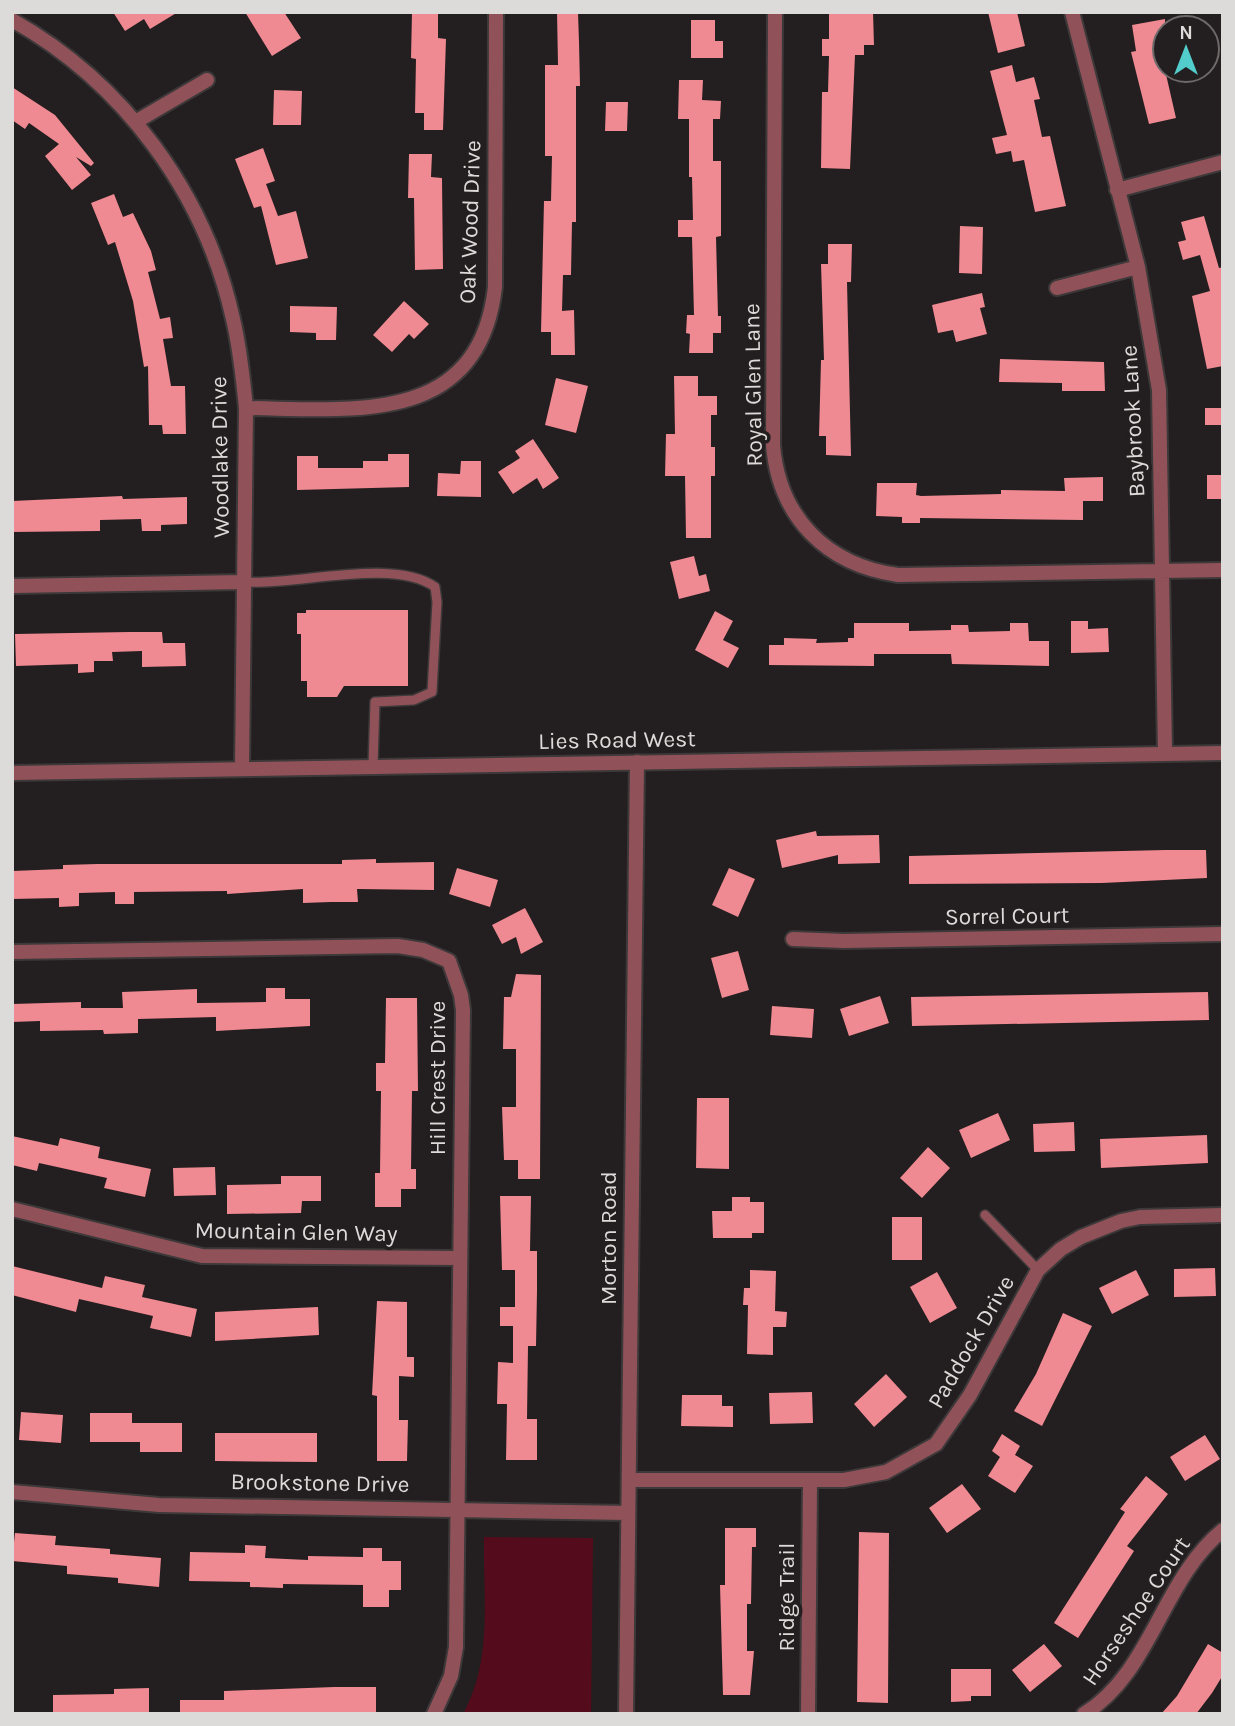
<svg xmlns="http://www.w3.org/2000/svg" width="1235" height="1726" font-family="Karla,sans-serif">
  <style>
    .green { fill: #540c1c }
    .building { fill: #ef8992 }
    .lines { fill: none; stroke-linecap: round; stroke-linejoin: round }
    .service-casing { stroke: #3d3839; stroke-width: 12 }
    .minor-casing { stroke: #3d3839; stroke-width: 18 }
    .tertiary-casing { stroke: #3d3839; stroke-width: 18 }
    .service { stroke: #905258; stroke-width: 9 }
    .minor { stroke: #905258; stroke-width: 14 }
    .tertiary { stroke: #905258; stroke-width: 14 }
    .labels { text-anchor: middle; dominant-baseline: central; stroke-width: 7; stroke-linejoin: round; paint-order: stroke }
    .street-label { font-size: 23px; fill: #dddada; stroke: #231e1f }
  </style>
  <rect width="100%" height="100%" fill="#231e1f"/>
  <!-- green -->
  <path class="green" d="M484,1537L593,1538L591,1714H463C493,1660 483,1597 484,1537Z"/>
  <!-- building -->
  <path class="building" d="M113,12H178L150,29L144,19L125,31Z
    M245,12H284L301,38L272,56Z
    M412,12L438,13V38L446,39L443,130H424V113H415L416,59L411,58Z
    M557,12H578L579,42L580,86H576V222H572L571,275H563L562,311L574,310L575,355H551V332H541L544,201H551L552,156H545V65H558Z
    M873,12L874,45H864V55H855L850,169L821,168L822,92H828L829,56H822V39H829V14Z
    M988,12H1017L1025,46L998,53Z
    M1165,19V70L1176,118L1149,124L1131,52L1136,51L1132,25Z
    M691,20H715V41H723V58H691Z
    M1012,65L1016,82L1034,77L1040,99L1034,100L1042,137L1050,136L1066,206L1035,212L1024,160L1013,162L1011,151L996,154L992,138L1007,135L990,71Z
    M679,80H703L702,100L721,101L720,119H713V161H721V236L716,237L718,316H721V333H713V353H689L690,334L686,333L687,315H694L692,237H678V220H693L692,177H689V119H678Z
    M12,87L55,115L94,163L91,166L76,157L91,175L72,190L45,156L59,144L29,123L25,129L12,120Z
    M274,90L302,91L301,125H273Z
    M606,102H628L627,131H605Z
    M263,148L275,181L266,184L278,216L296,211L308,258L276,265L261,206L254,208L235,159Z
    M409,154H432L431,177L442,178L443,269L415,270L414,198H408Z
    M114,194L123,217L133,213L151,251L156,270L148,272L160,319L170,317L173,338L163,339L171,386H185L186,434H163L162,425H149L148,366L144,367L133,301L115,242L108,245L91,203Z
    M1204,216L1219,268L1223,267V366L1207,369L1192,296L1210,291L1200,255L1183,260L1178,242L1186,240L1181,222Z
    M960,226L983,227L982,274L959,273Z
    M828,244H852L851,282H847L851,456L826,455V436H819L821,360H824L821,264H828Z
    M982,293L985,307L980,308L987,334L956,342L953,330L938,333L932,305Z
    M404,301L429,324L414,339L409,334L392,352L373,335Z
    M290,306L337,307L336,340H316V333L290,332Z
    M1000,359L1104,362L1105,391H1062V383L999,382Z
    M674,376H698V396H717V415H711V447H715V476H711V538H686L685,476H665L666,434H675Z
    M556,378L588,386L576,433L545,425Z
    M1205,408H1223V425H1205Z
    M533,439L559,478L543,489L537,478L513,494L498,472L520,458L515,451Z
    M388,454H409V487L297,490V456H318V468H363V461H388Z
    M461,461H481V497L437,496L438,473L460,474Z
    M1207,475H1223V499H1207Z
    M1103,477V501H1083V520L920,518V523H902V517L876,516L877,483H917L916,495L921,496L1001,494V490L1065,491L1064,478Z
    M122,496L123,499L187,497V524L161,525V531H142L141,519L100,520V531L12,532V501Z
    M694,556L699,576L706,574L710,591L679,599L670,562Z
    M306,610H408V686H344L337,697H307V681H301V634H297V613H306Z
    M715,611L733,621L723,640L739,648L728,668L695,650Z
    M1071,621H1088V629L1108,628L1109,652L1071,653Z
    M854,623H909V631L951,630V625H968L969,632L1010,631V623H1028L1029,641H1049V666L952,664L951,654H874V666L769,665V645H784V638L817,639L816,643L848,642V638H854Z
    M129,632H162L163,643H185L186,666L142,667V651L112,652L113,661H94V672L78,673V664L16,666L15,634Z
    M816,831L817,836L879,835L880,863L838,864V855L782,868L776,840Z
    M1165,850H1206L1207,878L1102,883L909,884V856Z
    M376,859V863L434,862V890L357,889L358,902H331L303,903V889L227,894V891L134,892V904H115V892L79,893V906L59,907V898L12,899V871L63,869V865L97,864H342V860Z
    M457,868L498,880L490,907L449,894Z
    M729,868L755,879L738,917L712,905Z
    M525,908L543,942L521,954L516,937L502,944L492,925Z
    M738,951L749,990L722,998L711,958Z
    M516,974L541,975L540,1179H518V1160H504L502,1107H516V1049H503L504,997H511Z
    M266,988H285V999H310V1026L216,1031V1017L138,1019V1033L104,1034L103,1030L40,1031V1021L12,1022V1004L81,1002V1008H123L122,992L197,989V1003L266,1002Z
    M1208,992L1209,1020L912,1026L911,997Z
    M880,996L889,1023L849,1036L840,1009Z
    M386,998H417L418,1091H412L411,1169H416V1189H401V1207H375V1173H380L381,1091H376V1063H385Z
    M772,1006L814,1009L812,1038L770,1035Z
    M697,1098H729V1169L696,1168Z
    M998,1113L1010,1140L971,1158L959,1130Z
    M1074,1122L1075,1151L1034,1152L1033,1124Z
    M1207,1135L1208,1163L1101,1168L1100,1139Z
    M12,1136L58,1146L60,1138L100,1147L98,1158L151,1169L145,1197L104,1188L107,1178L39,1163L37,1171L12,1165Z
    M928,1147L950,1168L922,1198L900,1178Z
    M215,1167L216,1195L174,1196L173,1168Z
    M281,1176H321V1201H302L301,1213L227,1214V1185L281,1184Z
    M500,1196H531L530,1251H537V1291L536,1346H528L527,1419H537V1460H506L507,1404H497L498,1362L513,1363V1326H500V1307H515V1270H502Z
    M732,1197H750V1202H764V1233H752V1238H713L712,1211H732Z
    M892,1217H922V1260H892Z
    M12,1266L102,1288L105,1276L145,1285L142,1297L197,1309L191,1337L150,1328L153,1316L79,1299L76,1312L12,1295Z
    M1215,1268L1216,1296L1174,1297V1269Z
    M750,1270L776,1271L775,1311L787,1312L786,1327H773V1355L747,1354L748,1305H743L744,1288H750Z
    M1136,1270L1149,1295L1112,1314L1099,1288Z
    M937,1272L957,1308L930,1323L910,1287Z
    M377,1301L407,1302V1357H414V1377L399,1376V1420H408L407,1461H377V1396L372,1395Z
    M318,1307L319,1335L215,1341V1312Z
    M1063,1313L1092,1326L1042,1426L1014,1411L1036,1374Z
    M886,1374L907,1397L874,1427L854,1404Z
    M812,1392L813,1423L770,1424L769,1393Z
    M682,1395H722V1406H733V1427L681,1426Z
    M21,1412L63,1415L61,1443L19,1440Z
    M90,1413H132V1423H182V1452H140V1442H90Z
    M215,1433H317V1462L215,1461Z
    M1002,1434L1020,1446L1015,1455L1033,1466L1015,1493L988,1476L1000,1457L992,1451Z
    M1205,1435L1220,1459L1185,1481L1170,1457Z
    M1146,1476L1168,1494L1127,1546L1134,1551L1078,1638L1054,1623L1125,1512L1120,1509Z
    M962,1484L981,1509L947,1533L929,1508Z
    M725,1528H756V1547H752L751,1604H747V1651H754L750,1695H723L720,1585H725Z
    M859,1532L889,1533L888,1703L857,1702Z
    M15,1533L56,1536L55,1545L110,1549V1554L161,1558L159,1587L118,1583V1578L67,1574V1566L12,1561Z
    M245,1545L266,1546L265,1558L308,1560V1556L363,1557V1548H382V1561H401V1590H389V1607H363V1585L283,1584V1588L250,1587V1582L189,1581L190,1552L245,1553Z
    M1044,1644L1062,1666L1030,1692L1012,1670Z
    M1208,1644L1223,1653V1675L1212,1693L1196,1714H1161L1177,1696Z
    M951,1669H991V1696H971V1701L951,1702Z
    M334,1687H376V1714H180V1700H224V1691Z
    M149,1688V1714H53V1695L114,1694V1689Z"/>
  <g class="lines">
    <defs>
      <path id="service" d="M244,582C294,586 393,557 435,587L437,602L432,692L414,700L375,702L373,766
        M985,1215L1038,1270"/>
      <path id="minor" d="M775,12L773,445C779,517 826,565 898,575L1223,570
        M1072,12L1138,267L1159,390L1165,753
        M12,20C124,83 205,193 233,319C240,348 243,378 246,408L242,769
        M137,121L207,80
        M1117,190L1223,162
        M1057,288L1138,267
        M246,408C350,409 479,428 495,287L496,12
        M12,586L244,582
        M793,939L844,941L1223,934
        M12,952L398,946L423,950L449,961L461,995L463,1010L456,1647L451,1676L434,1714
        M12,1209L202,1256L459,1258
        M629,1480H844L886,1472L936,1444L970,1395L1038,1270L1061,1249L1081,1237L1121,1221L1140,1217L1223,1215
        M12,1492L159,1505L628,1513
        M626,1714L637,762
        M808,1714L810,1480
        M1084,1714C1152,1672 1162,1579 1223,1530"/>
      <path id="tertiary" d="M12,773L1223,753"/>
    </defs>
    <!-- service casing -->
    <use href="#service" class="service-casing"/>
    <!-- minor casing -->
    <use href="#minor" class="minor-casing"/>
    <!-- tertiary casing -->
    <use href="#tertiary" class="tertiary-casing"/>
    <!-- service -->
    <use href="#service" class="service"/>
    <!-- minor -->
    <use href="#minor" class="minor"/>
    <!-- tertiary -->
    <use href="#tertiary" class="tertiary"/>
  </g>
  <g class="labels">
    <!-- street labels -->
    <g class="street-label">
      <text transform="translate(470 222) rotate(-88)">Oak Wood Drive</text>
      <text transform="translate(753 385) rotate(-91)">Royal Glen Lane</text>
      <text transform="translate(1133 421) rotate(-93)">Baybrook Lane</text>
      <text transform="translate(220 457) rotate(-91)">Woodlake Drive</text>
      <text transform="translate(617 740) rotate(-1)">Lies Road West</text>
      <text transform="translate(1007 916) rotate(-1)">Sorrel Court</text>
      <text transform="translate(437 1078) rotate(-90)">Hill Crest Drive</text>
      <text transform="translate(296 1232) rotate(1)">Mountain Glen Way</text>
      <text transform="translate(608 1238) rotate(-90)">Morton Road</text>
      <text transform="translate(971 1342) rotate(-60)">Paddock Drive</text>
      <text transform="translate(320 1483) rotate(1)">Brookstone Drive</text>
      <text transform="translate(786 1597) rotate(-90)">Ridge Trail</text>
      <text transform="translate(1136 1611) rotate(-56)">Horseshoe Court</text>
    </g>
  </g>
  <!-- border -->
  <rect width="1235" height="1726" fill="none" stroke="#dddada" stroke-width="28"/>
  <!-- north arrow -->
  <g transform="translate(1186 49)"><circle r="33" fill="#231e1f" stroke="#6d696a" stroke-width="2"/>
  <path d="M0-5L12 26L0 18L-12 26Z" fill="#52cdcc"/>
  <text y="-10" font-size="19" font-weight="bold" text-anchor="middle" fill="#dddada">N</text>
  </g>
</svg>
